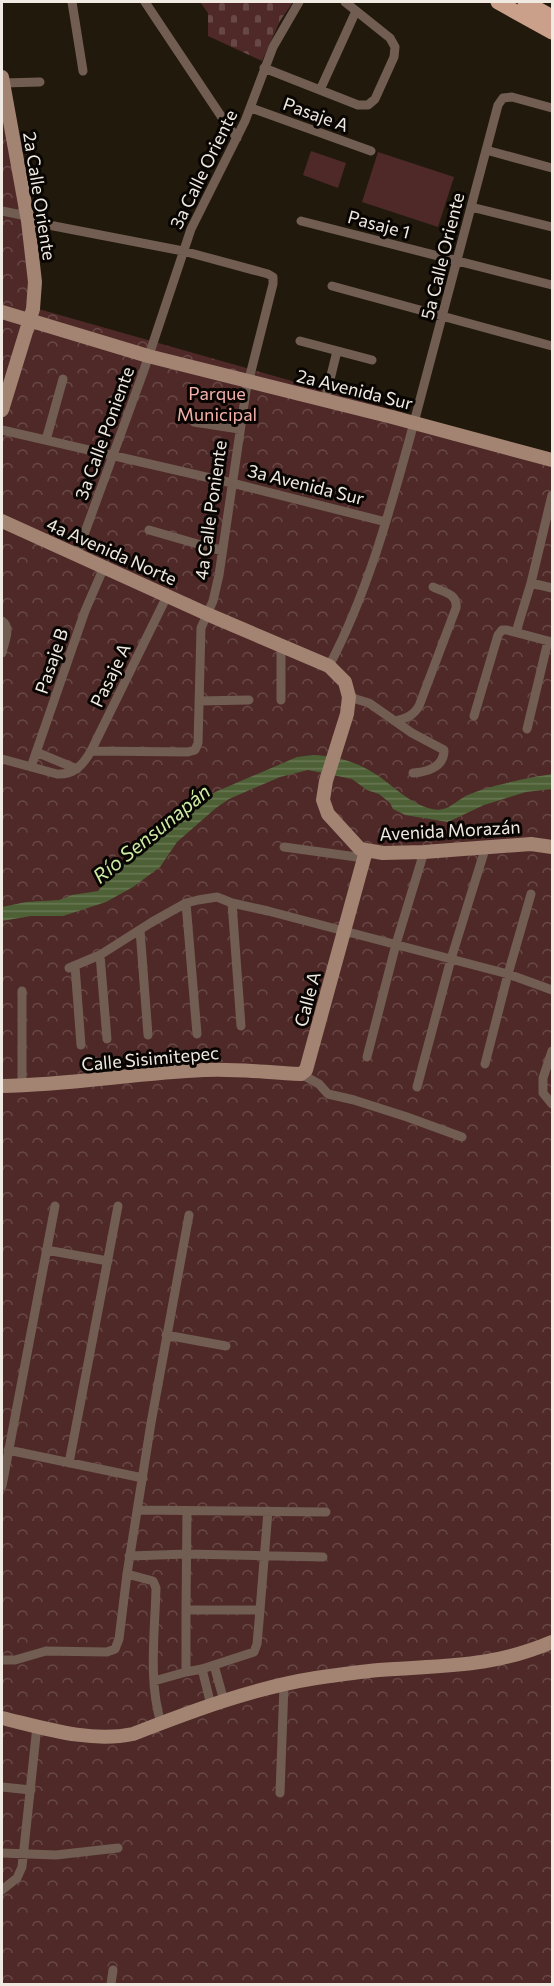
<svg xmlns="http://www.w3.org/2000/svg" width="554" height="1986" font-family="Commissioner,sans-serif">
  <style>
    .green { fill: #4e2927 }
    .cemetery { fill: url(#cemetery-stones) }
    .park { fill: url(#park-crowns) }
    .water { fill: url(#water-rules) }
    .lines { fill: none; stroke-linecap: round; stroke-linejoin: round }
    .street { stroke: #715d52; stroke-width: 9 }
    .secondary { stroke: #a38372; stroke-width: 14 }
    .primary { stroke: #caa08a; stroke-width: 15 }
    .labels { text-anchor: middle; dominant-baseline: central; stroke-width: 6; stroke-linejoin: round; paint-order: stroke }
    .street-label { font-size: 18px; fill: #f0eae2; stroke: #080502 }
    .park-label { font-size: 18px; fill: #f5b1ac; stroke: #080502 }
    .water-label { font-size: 20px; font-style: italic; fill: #cdeda5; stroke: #080502 }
  </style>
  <defs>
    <pattern id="cemetery-stones" width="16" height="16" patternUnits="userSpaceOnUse" patternTransform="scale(1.5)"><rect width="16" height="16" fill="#4e2927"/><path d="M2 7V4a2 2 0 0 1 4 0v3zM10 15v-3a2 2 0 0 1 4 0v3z" fill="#684846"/></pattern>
    <pattern id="park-crowns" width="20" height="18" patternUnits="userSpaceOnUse" patternTransform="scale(1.5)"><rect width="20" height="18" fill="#4e2927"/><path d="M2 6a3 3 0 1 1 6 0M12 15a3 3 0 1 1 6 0" fill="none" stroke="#684846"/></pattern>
    <pattern id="water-rules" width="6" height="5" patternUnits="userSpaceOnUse" patternTransform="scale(1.5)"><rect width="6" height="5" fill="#4e6136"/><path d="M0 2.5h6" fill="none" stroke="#687853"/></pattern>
  </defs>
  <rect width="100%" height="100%" fill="#22190d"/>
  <!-- green -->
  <path class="green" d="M311,151L346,163L338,188L303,175Z
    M378,152L454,177L438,227L362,202Z"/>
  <!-- cemetery -->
  <path class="cemetery" d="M200,2H293L280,21L262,61L208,36V13Z"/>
  <!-- park -->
  <path class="park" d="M2,100L35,308L552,455V1984H2Z"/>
  <!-- water -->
  <path class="water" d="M313,755C337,756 357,762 377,775C395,787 410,804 432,809C447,812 452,804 464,797C481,787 532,777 552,774V789L526,792L484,805L448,822L405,815L393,809L390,803L379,794L367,790L352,779L308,770L280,777L229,799L216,808L177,842L160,867L133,887L106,902L63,916H31L2,921V907L26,902L59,900L72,895L98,891L119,866L180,821L206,796L297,757Z"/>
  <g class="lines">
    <!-- street -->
    <path class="street" d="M72,2L83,71
      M145,2L225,122L237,138
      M264,68L358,105H368L375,99L394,57L395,47L390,38L345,2
      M3,83L40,82
      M320,90L356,11
      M251,108L371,151
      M486,150L552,168
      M471,207L552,227
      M2,211L27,216
      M28,221L183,251L268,274L273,277V284L246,391L219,575L213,601L201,628L198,743L195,750L188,752L91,751
      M301,221L552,285
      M332,286L552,346
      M300,341L372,360
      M325,400L337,351
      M194,422L239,429
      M2,430L232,483L386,522
      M46,440L63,379
      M149,530L222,551
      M77,554L144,370L191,229L245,121L273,47L299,2
      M531,583L552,588
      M2,621C12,628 4,642 2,653
      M516,632L531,583L552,495
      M329,666C368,592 390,510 412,430C441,322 470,214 498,105L503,98L512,97L552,108
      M349,697L369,703L412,733L444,750C444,767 428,772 413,773
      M281,700V645
      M199,701L249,700
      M474,716L498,635L502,630H507L552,642
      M395,721C407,718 413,716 419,706L456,608C458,594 444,592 433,587
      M527,729L548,641
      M36,752L77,769
      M2,759L57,774C74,775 83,765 91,751L167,596
      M31,767L85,611L104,567
      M284,847L364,858
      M186,903L197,1034
      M232,903L241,1026
      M140,930L148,1035
      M100,955L107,1039
      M75,966L81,1045
      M69,968L100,955L152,922L186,903L198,900L217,897L232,903L268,911L508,974L552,990
      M552,1051L543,1078V1093L552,1104
      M367,1057L396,944L424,852
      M485,1064L508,974L531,894
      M301,1074L319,1084L328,1094L354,1100L407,1117L462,1137
      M22,1085V991
      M417,1087L451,959L486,846
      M46,1250L108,1261
      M166,1335L226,1346
      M8,1450L143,1478
      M69,1463L118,1206
      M2,1486L55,1206
      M137,1510L326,1512
      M129,1556L187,1554L323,1557
      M127,1574L153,1581L156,1588C155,1632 148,1681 161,1723
      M186,1610H260L257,1644L254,1652L202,1669L186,1672Z
      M186,1610L187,1511
      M260,1610L268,1511
      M2,1660H15L46,1651L107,1652L115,1649L119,1639L127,1574L151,1423L189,1215
      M214,1665L224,1701
      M202,1669L211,1705
      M154,1681L186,1672
      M2,1787L31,1790
      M280,1793L284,1685
      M2,1853L56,1855L118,1848
      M2,1890L17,1878L22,1867L37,1726
      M111,1984L113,1970"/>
    <!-- secondary -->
    <path class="secondary" d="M2,77L28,221L35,282L33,309L2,410
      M2,312L148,356L392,417L552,460
      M2,521L207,614L329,666L345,682L349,697L347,714L326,781L323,800L328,814L360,849L383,853L424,852L531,844L552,847
      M2,1086C69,1085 136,1073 204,1070C237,1068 268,1073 301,1074L306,1070L366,851
      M2,1718C44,1728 90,1743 133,1734C192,1711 253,1688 316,1678C337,1675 358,1672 379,1670C443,1665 491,1668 552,1642"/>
    <!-- primary -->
    <path class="primary" d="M498,2L552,32
      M525,2L552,17"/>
  </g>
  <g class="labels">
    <!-- street labels -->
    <g class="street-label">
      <text transform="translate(316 114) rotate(20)">Pasaje A</text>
      <text transform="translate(203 169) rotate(-64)">3a Calle Oriente</text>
      <text transform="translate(40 196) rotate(81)">2a Calle Oriente</text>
      <text transform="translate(379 224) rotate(15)">Pasaje 1</text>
      <text transform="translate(442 256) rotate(-76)">5a Calle Oriente</text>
      <text transform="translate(355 389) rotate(14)">2a Avenida Sur</text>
      <text transform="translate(104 433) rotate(-70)">3a Calle Poniente</text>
      <text transform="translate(306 484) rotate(14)">3a Avenida Sur</text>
      <text transform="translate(210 510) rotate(-82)">4a Calle Poniente</text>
      <text transform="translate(112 551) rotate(24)">4a Avenida Norte</text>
      <text transform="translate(51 661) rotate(-71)">Pasaje B</text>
      <text transform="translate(110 675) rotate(-64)">Pasaje A</text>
      <text transform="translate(450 830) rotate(-3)">Avenida Morazán</text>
      <text transform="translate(307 999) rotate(-75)">Calle A</text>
      <text transform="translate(150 1058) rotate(-5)">Calle Sisimitepec</text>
    </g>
    <!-- park labels -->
    <g class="park-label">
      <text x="217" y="393">Parque<tspan x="217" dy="21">Municipal</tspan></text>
    </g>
    <!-- water labels -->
    <g class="water-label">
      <text transform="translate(151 833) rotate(-39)">Río Sensunapán</text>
    </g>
  </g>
  <!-- border -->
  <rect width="554" height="1986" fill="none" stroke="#f0eae2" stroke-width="6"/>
</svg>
